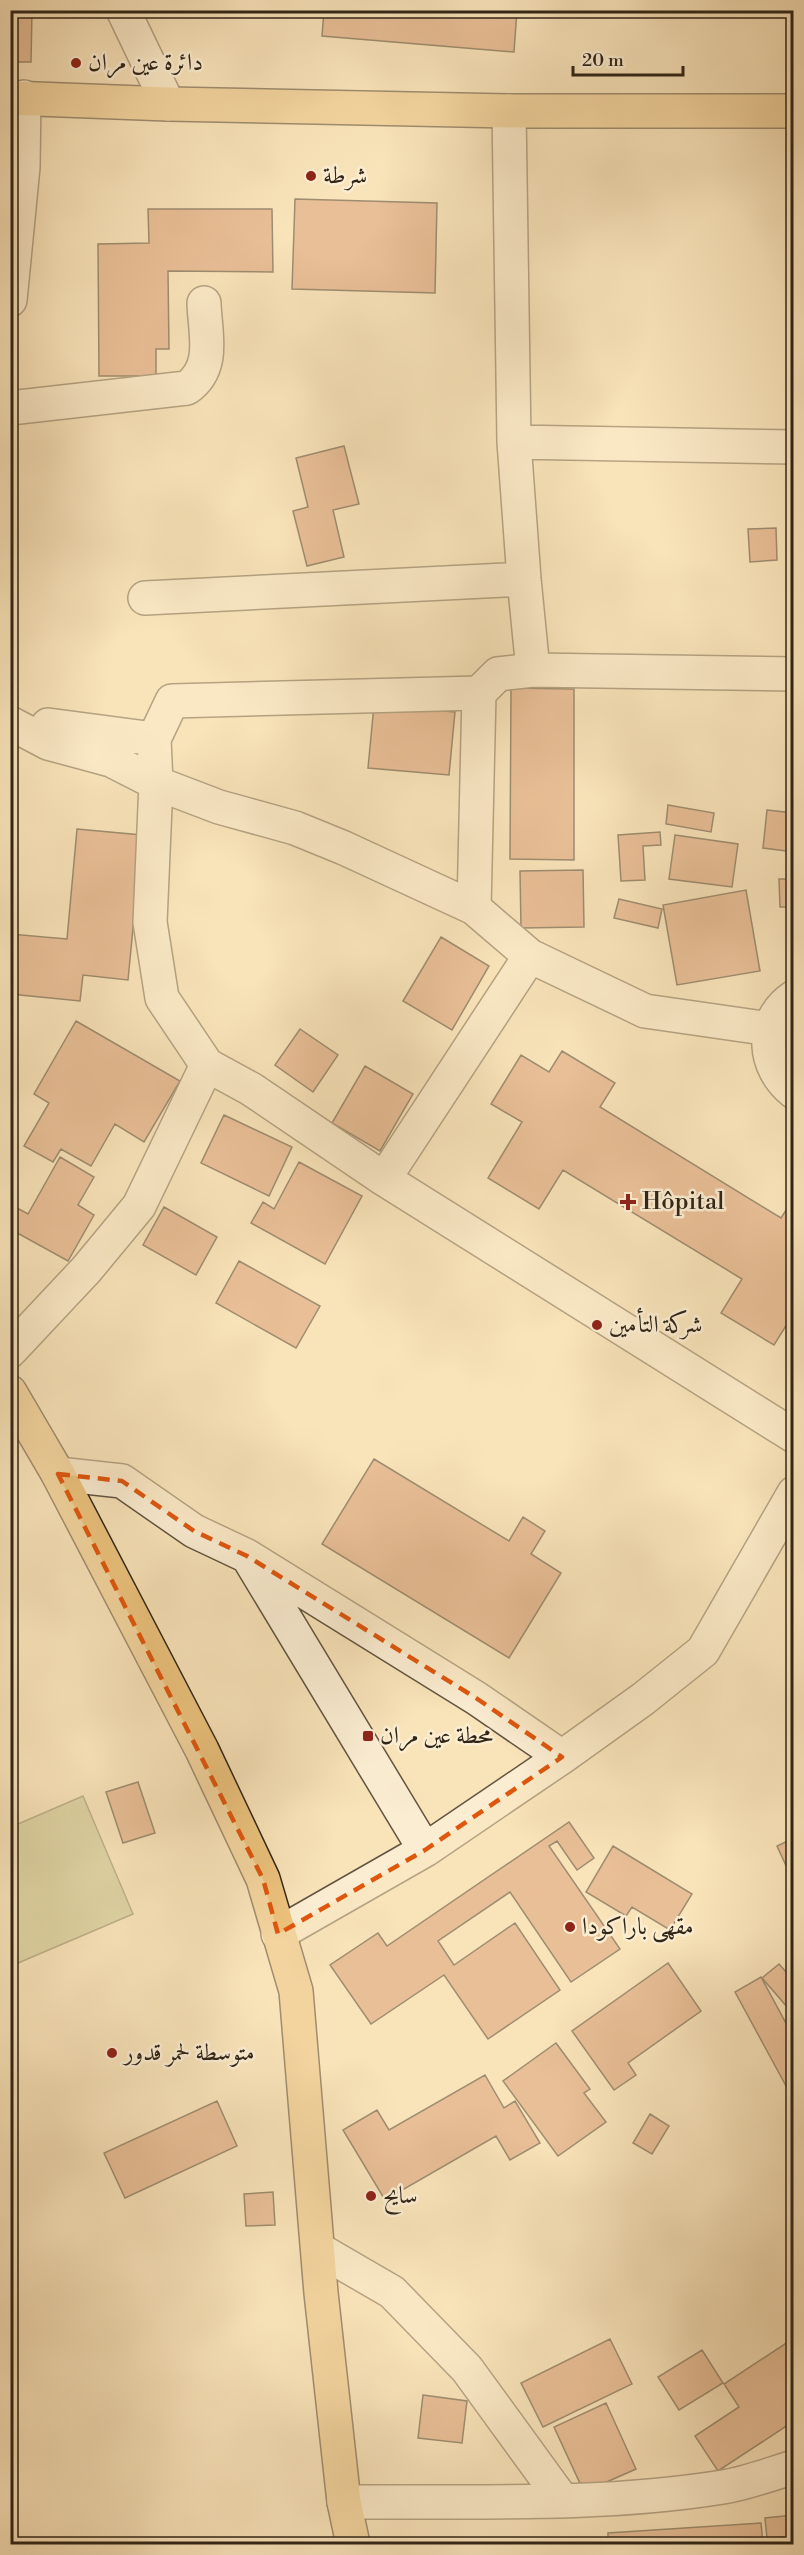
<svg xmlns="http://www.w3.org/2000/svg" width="804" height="2555" font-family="'Libre Bodoni',Amiri,serif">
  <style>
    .pitch { fill: #c1c38c; stroke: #787452; stroke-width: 1.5 }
    .building { fill: #d4926e; stroke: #302517; stroke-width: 1.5 }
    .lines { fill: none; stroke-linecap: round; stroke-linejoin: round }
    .minor-casing { stroke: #625440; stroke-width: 36 }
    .major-casing { stroke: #302517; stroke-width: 36 }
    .minor { stroke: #fbedd2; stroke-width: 33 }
    .major { stroke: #ecc27c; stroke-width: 33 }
    .marked { fill: none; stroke: #df560d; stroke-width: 4.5; stroke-dasharray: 12 8; stroke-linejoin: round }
    .poi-dot { fill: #8f2418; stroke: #fbedd2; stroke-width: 2 }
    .labels { text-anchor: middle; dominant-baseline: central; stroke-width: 5; stroke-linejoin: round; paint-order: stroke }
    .poi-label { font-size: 24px; fill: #302517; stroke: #fbedd2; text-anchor: start }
  </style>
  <rect width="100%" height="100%" fill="#f9e3b9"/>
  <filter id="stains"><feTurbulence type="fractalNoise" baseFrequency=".00333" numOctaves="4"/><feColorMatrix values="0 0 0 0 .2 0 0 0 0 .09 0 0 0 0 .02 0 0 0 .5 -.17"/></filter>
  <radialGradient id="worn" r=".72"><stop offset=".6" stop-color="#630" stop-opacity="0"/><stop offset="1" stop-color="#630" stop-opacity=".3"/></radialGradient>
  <!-- pitch -->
  <path class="pitch" d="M83,1796L133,1914L11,1966V1827Z"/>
  <!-- building -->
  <path class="building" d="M10,10H32L31,62H10Z
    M324,10H517L514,52L322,36Z
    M295,199L437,203L435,293L292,289Z
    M148,209H272L273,272L168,271L169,349H156V376H99L98,244L149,243Z
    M344,446L359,504L333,510L344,557L307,566L293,511L308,507L296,458Z
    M776,528L777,560L750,562L748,529Z
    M511,688L574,689V860L510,859Z
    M374,705L455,712L449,775L368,768Z
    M668,805L714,813L711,832L666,824Z
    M767,810L794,813V852L763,848Z
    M77,829L142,835L128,980L83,975L80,1001L10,994V934L67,939Z
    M660,832L661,845L643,846L645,880L621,881L618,835Z
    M675,835L738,844L732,887L669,879Z
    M583,870L584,927L521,928L520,871Z
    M779,879H794V907H780Z
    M746,890L760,971L677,985L663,905Z
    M619,899L662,909L658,928L614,918Z
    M441,937L489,966L452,1030L403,1001Z
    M76,1021L180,1081L144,1142L115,1124L91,1166L61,1149L53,1162L24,1146L49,1103L34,1094Z
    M300,1029L338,1055L313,1092L275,1065Z
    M562,1051L615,1083L600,1107L781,1218L794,1198V1313L774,1345L721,1313L742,1279L563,1170L539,1209L488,1178L522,1122L491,1104L521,1055L549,1072Z
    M365,1066L413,1094L380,1151L332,1123Z
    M224,1115L292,1147L269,1196L201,1163Z
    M60,1157L94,1177L78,1205L94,1215L68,1261L10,1229V1204L28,1214Z
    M299,1162L362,1196L325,1264L251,1223L263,1202L274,1209Z
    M164,1207L217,1237L196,1275L143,1245Z
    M239,1261L320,1306L296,1348L216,1303Z
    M374,1459L509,1541L523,1517L545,1531L531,1554L561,1573L509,1658L322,1544Z
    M138,1782L155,1833L123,1843L106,1792Z
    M569,1822L594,1858L577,1870L557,1841L549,1846L620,1949L571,1982L510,1892L438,1941L454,1965L515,1923L560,1990L488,2039L444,1975L371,2024L330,1965L378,1933L387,1946Z
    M794,1838V1883L777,1846Z
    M613,1846L692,1894L670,1930L632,1907L626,1916L586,1892Z
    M668,1963L701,2011L628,2063L636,2075L614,2090L572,2031Z
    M779,1964L794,1981V2004L788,2008L762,1978Z
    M761,1977L794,2038L792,2097L735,1992Z
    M556,2043L590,2089L584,2093L606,2122L558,2156L503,2081Z
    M485,2075L504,2108L515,2101L540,2143L510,2160L496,2136L385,2200L343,2130L377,2110L389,2130Z
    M217,2101L237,2146L125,2198L104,2153Z
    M650,2114L669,2126L652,2154L633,2143Z
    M273,2192L275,2225L246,2226L244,2194Z
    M794,2338V2421L718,2471L695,2436L739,2407L724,2384Z
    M610,2339L632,2384L543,2427L521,2383Z
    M702,2350L723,2383L679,2410L658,2377Z
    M423,2395L467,2401L462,2443L418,2438Z
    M606,2403L636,2469L584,2492L554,2427Z
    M794,2515V2536L767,2538L765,2518Z
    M761,2523L763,2544H608V2533Z"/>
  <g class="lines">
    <defs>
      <path id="minor" d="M123,10L168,104
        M10,300L23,167L24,97
        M10,408L187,388C216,367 205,334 204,303
        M514,442L794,447
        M145,598L524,579
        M533,670L794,674
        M10,723L48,743L111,760L156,783L219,807L295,828L344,848L474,908L530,956L645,1011L770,1029
        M48,725L154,739L172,701L479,693
        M474,908L479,693L498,674L533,670L524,579L514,442L509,111
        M794,997C758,1021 763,1068 794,1092
        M207,1065L251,1089L384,1179L794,1436
        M384,1179L530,956
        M10,1351L86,1270L139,1206L207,1065L162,998L150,922L156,783L154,739
        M58,1474L122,1481L194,1531L247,1556L476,1698L562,1757L425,1850L278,1934
        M251,1562L425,1850
        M562,1757L643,1699L703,1651L794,1493
        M318,2249L392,2292L467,2369L563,2501
        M344,2502C470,2501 598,2507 723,2487C747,2483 771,2474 794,2467"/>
      <path id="major" d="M10,98L168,104L509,111H794
        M10,1392L58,1474L202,1750L263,1879L296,1991L321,2293L344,2502L353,2544"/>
    </defs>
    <!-- minor casing -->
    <use href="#minor" class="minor-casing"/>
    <!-- major casing -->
    <use href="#major" class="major-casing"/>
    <!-- minor -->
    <use href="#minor" class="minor"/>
    <!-- major -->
    <use href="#major" class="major"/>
  </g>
  <!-- marked area -->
  <path d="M0 0H804V2555H0ZM58,1474L122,1481L194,1531L247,1556L476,1698L562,1757L425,1850L278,1934L263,1879Z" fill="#f9e3b9" fill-opacity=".55" fill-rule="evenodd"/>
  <path class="marked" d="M58,1474L122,1481L194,1531L247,1556L476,1698L562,1757L425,1850L278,1934L263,1879Z"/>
  <!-- markers -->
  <g class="poi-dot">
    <circle cx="76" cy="63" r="6"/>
    <circle cx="311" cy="176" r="6"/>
    <path d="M625 1193h6v6h6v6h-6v6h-6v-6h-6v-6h6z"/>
    <circle cx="597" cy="1325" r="6"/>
    <rect x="362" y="1730" width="12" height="12" rx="3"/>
    <circle cx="570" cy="1927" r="6"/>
    <circle cx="112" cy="2053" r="6"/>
    <circle cx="371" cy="2196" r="6"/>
  </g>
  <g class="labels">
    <!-- poi labels -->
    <g class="poi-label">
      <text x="88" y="63">دائرة عين مران</text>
      <text x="323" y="176">شرطة</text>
      <text x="642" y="1202">Hôpital</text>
      <text x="609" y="1325">شركة التأمين</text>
      <text x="380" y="1736">محطة عين مران</text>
      <text x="582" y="1927">مقهى باراكودا</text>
      <text x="124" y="2053">متوسطة لحمر قدور</text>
      <text x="383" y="2196">سايح</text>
    </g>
  </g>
  <!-- margin -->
  <rect width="804" height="2555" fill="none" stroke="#f9e3b9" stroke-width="36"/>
  <rect x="12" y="12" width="780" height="2531" fill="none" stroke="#302517" stroke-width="3"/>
  <rect x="18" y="18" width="768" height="2519" fill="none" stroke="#302517" stroke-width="1.5"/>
  <!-- scale -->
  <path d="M573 66v9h110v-9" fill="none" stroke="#302517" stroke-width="3"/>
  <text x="582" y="66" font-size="18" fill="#302517" stroke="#fbedd2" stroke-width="4.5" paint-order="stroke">20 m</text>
  <rect width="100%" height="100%" filter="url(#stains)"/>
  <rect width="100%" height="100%" fill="url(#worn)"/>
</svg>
